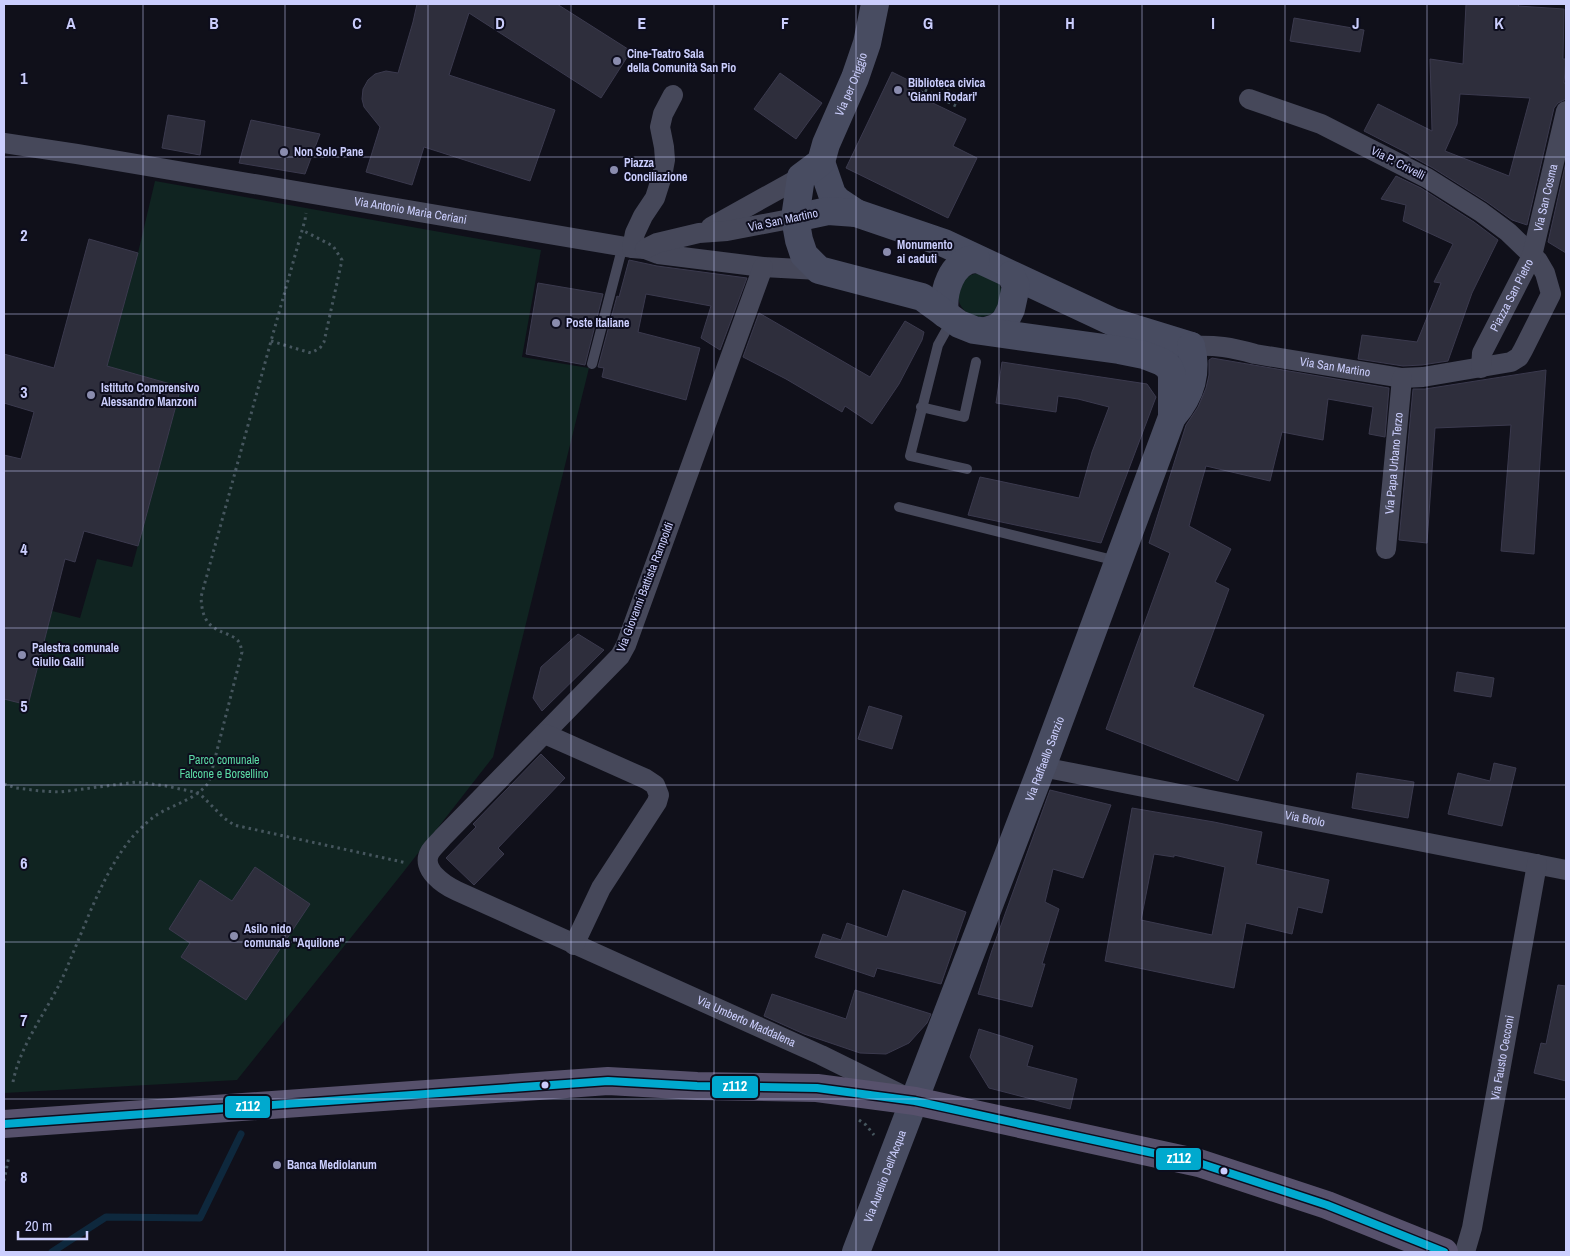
<svg xmlns="http://www.w3.org/2000/svg" width="1570" height="1256" font-family="'Archivo Narrow',sans-serif">
  <style>
    .green { fill: #102421 }
    .lines { fill: none; stroke-linecap: round; stroke-linejoin: round }
    .stream { stroke: #0e283d; stroke-width: 7 }
    .building { fill: #2e2e3c; stroke: #3b3a4e; fill-rule: evenodd }
    .path { stroke: #46565e; stroke-width: 3; stroke-dasharray: 2.5 4; stroke-linecap: butt }
    .lane { stroke: #46485a; stroke-width: 10 }
    .street { stroke: #46485a; stroke-width: 20 }
    .secondary { stroke: #484c61; stroke-width: 28 }
    .primary { stroke: #57516c; stroke-width: 28 }
    .bus-1-casing { stroke: #0d0d1d; stroke-width: 11 }
    .bus-1 { stroke: #00a9ce; stroke-width: 8 }
    .grid { fill: none; stroke: #cbcefd; stroke-width: 1; stroke-opacity: 0.55 }
    .poi-dot { fill: #8a8cae; stroke: #0d0d1d; stroke-width: 2 }
    .bus-dot { fill: #cbcefd; stroke: #0d0d1d; stroke-width: 2 }
    .labels { text-anchor: middle; dominant-baseline: central; stroke-width: 4; stroke-linejoin: round; paint-order: stroke }
    .poi-label { font-size: 12px; font-weight: bold; fill: #cbcefd; stroke: #0d0d1d; text-anchor: start }
    .street-label { font-size: 12px; fill: #cbcefd; stroke: #0d0d1d }
    .park-label { font-size: 12px; fill: #5bd9a4; stroke: #0d0d1d }
    .grid-label { font-size: 16px; text-anchor: middle; font-weight: bold; fill: #cbcefd; stroke: #0d0d1d; stroke-width: 4; stroke-linejoin: round; paint-order: stroke }
    .line-badge { stroke: #0d0d1d; stroke-width: 2 }
    .badge-label { font-size: 14px; text-anchor: middle; font-weight: bold; fill: #fff }
  </style>
  <rect width="100%" height="100%" fill="#10101a"/>
  <!-- green -->
  <path class="green" d="M155,181L541,250L522,357L589,368L493,757L401,875L237,1080L4,1093V699L28,705L52,611L80,618L97,559L132,567L181,387L107,366L138,253Z
    M958 295a22 22 0 1 1 44 0a22 22 0 1 1-44 0Z"/>
  <g class="lines">
    <!-- stream -->
    <path class="stream" d="M52,1252L106,1217L200,1218L241,1134"/>
  </g>
  <!-- building -->
  <path class="building" d="M417,4H557L631,51L601,98L469,13L449,75L555,110L530,181L424,147L412,185L366,172L380,127L364,107L362,99L363,89L368,80L375,74L386,71L398,73L413,22Z
    M1466,4H1520L1518,6L1564,9L1563,59H1566L1564,83H1566V99L1558,103L1554,108L1527,225L1512,220L1487,202L1433,168L1409,155V154L1364,131L1378,104L1432,131L1430,59L1463,64ZM1460,94L1530,98L1509,176L1445,151L1457,124Z
    M1294,18L1364,30L1360,52L1290,41Z
    M892,72L916,84L912,93L966,119L953,146L977,158L948,218L846,168Z
    M780,73L822,103L796,139L754,109Z
    M168,115L205,121L200,155L162,148Z
    M251,120L320,134L305,174L239,163Z
    M1566,162V253L1548,242Z
    M1396,176L1421,188L1474,222L1498,240L1472,293L1448,361L1422,365L1403,366L1358,359L1362,335L1417,342L1441,283L1434,282L1453,244L1403,221L1406,205L1381,199Z
    M89,239L138,253L107,366L181,387L138,546L84,531L75,562L65,559L28,705L4,699V455L21,459L34,412L4,403V354L54,368Z
    M629,260L657,266L747,278L720,350L701,338L711,306L646,294L638,332L700,348L686,400L602,377L604,368L598,367L617,296L619,297Z
    M538,283L603,294L585,365L526,354Z
    M759,313L870,377L905,321L924,332L922,340L899,384L872,424L845,406L842,412L786,379L743,357Z
    M1212,358L1389,388L1385,437L1369,434L1373,407L1328,399L1323,440L1282,432L1270,481L1206,466L1189,526L1231,549L1215,582L1229,589L1193,687L1264,715L1238,781L1106,729L1170,553L1149,543L1186,425L1198,407L1206,388L1209,375V360Z
    M1002,362L1147,384L1156,397L1101,543L968,515L980,477L1079,498L1092,452L1109,407L1078,399L1058,396L1056,412L996,403Z
    M1546,370L1534,554L1501,551L1511,425L1435,428L1427,543L1399,540L1413,389H1425Z
    M578,634L604,650L542,711L533,698L541,667Z
    M1457,672L1494,678L1491,697L1454,691Z
    M869,706L902,716L892,749L858,739Z
    M541,754L565,778L498,848L504,854L474,885L446,858L476,827L473,824Z
    M1494,763L1516,768L1502,826L1448,814L1458,773L1490,781Z
    M1357,773L1414,782L1408,818L1352,808Z
    M1050,790L1111,805L1083,878L1053,869L1045,902L1059,909L1042,964H1045L1032,1007L978,994L992,950Z
    M1132,808L1214,822L1262,832L1256,864L1329,880L1322,913L1298,907L1292,934L1246,923L1234,988L1105,961ZM1154,854L1174,857V855L1225,867L1212,935L1141,920Z
    M255,867L310,904L246,1000L181,957L190,943L169,929L200,880L232,901Z
    M903,890L966,912L941,984L877,968L874,977L815,957L823,934L841,940L847,923L887,937Z
    M1558,985L1566,986V1081L1534,1073L1541,1043L1546,1044Z
    M855,990L931,1014L927,1023L909,1043L886,1054L860,1053L804,1034L764,1016L772,994L846,1019Z
    M979,1029L1033,1046L1027,1066L1077,1079L1070,1109L989,1088L970,1057Z"/>
  <g class="lines">
    <!-- path -->
    <path class="path" d="M911,94L919,97L923,89L956,106L961,97L934,84L937,76
      M271,341L311,353L320,348L324,342L342,260L333,246L302,230
      M4,784L16,788L41,791L60,792L137,782L166,786L199,793L224,818L234,825L407,863
      M13,1082C20,1046 44,1015 60,983C82,936 101,872 135,834C141,828 148,821 155,816C173,804 196,800 209,782L242,652C241,649 241,646 240,644C238,639 232,636 227,634C207,627 202,618 201,597L271,341L305,220L306,213
      M859,1120L866,1125L874,1135
      M4,1181L9,1156"/>
    <!-- lane -->
    <path class="lane" d="M952,320L938,345L910,456L967,469
      M592,364L623,245
      M921,407L964,417L976,362
      M899,507L1117,561"/>
    <!-- street -->
    <g class="street">
      <path id="s1" d="M4,143L77,154L632,248L645,249L658,254L763,267L819,270"/>
      <path d="M711,227L801,177"/>
      <path d="M632,248L635,233L643,216L655,198L662,176L665,160L664,147L660,127L663,114L673,95"/>
      <path d="M645,249L657,243L699,233L727,231L795,218"/>
      <path id="s2" d="M763,267L626,645L620,656L443,837C439,842 433,847 430,852C420,869 444,885 457,891L821,1055L900,1094"/>
      <path id="s3" d="M1191,346C1217,345 1230,347 1255,354L1402,378L1423,377L1511,362L1519,357L1523,350L1551,294L1545,273L1538,261L1508,232L1481,212L1427,178L1321,124L1249,99"/>
      <path id="s4" d="M1481,368L1482,353L1532,256L1566,111"/>
      <path id="s5" d="M1386,549L1402,378"/>
      <path d="M545,734L646,779L655,785L659,795L657,802L601,888L574,945"/>
      <path id="s6" d="M1042,767L1566,870"/>
      <path id="s7" d="M1465,1252L1472,1228L1537,864"/>
    </g>
    <!-- secondary -->
    <g class="secondary">
      <path d="M821,162L832,194L838,201L856,213"/>
      <path d="M795,218L828,211L856,213L944,243L1113,322L1191,346"/>
      <path d="M945,314C942,293 951,260 976,259"/>
      <path d="M986,331L998,327L1005,321L1011,309L1016,286L1011,275"/>
      <path d="M1173,416C1191,395 1198,373 1191,346"/>
      <path id="s8" d="M856,1252L1042,767L1172,417V375L1169,367L1162,362L1144,355L1119,350L974,330L959,324L922,297L819,270L804,255L799,240L795,218L801,177L821,162L826,144L855,78L867,43L875,4"/>
    </g>
    <!-- primary -->
    <path class="primary" d="M4,1124L608,1081L697,1086L817,1088L915,1101L1199,1163L1327,1205L1444,1252"/>
    <defs>
      <path id="bus-1" d="M4,1124L608,1081L697,1086L817,1088L915,1101L1199,1163L1327,1205L1444,1252"/>
    </defs>
    <!-- bus-1 casing -->
    <use href="#bus-1" class="bus-1-casing"/>
    <!-- bus-1 -->
    <use href="#bus-1" class="bus-1"/>
  </g>
  <!-- grid -->
  <path class="grid" d="M143,4V1252M285,4V1252M428,4V1252M571,4V1252M714,4V1252M856,4V1252M999,4V1252M1142,4V1252M1285,4V1252M1427,4V1252M4,157H1566M4,314H1566M4,471H1566M4,628H1566M4,785H1566M4,942H1566M4,1099H1566"/>
  <!-- markers -->
  <g class="poi-dot">
    <circle cx="617" cy="61" r="5"/>
    <circle cx="898" cy="90" r="5"/>
    <circle cx="284" cy="152" r="5"/>
    <circle cx="614" cy="170" r="5"/>
    <circle cx="887" cy="252" r="5"/>
    <circle cx="556" cy="323" r="5"/>
    <circle cx="91" cy="395" r="5"/>
    <circle cx="22" cy="655" r="5"/>
    <circle cx="234" cy="936" r="5"/>
    <circle cx="277" cy="1165" r="5"/>
  </g>
  <g class="bus-dot">
    <circle cx="545" cy="1085" r="4.5"/>
    <circle cx="1224" cy="1171" r="4.5"/>
  </g>
  <g class="labels">
    <!-- poi labels -->
    <g class="poi-label">
      <text x="627" y="54">Cine-Teatro Sala<tspan x="627" dy="14">della Comunità San Pio</tspan></text>
      <text x="908" y="83">Biblioteca civica<tspan x="908" dy="14">'Gianni Rodari'</tspan></text>
      <text x="294" y="152">Non Solo Pane</text>
      <text x="624" y="163">Piazza<tspan x="624" dy="14">Conciliazione</tspan></text>
      <text x="897" y="245">Monumento<tspan x="897" dy="14">ai caduti</tspan></text>
      <text x="566" y="323">Poste Italiane</text>
      <text x="101" y="388">Istituto Comprensivo<tspan x="101" dy="14">Alessandro Manzoni</tspan></text>
      <text x="32" y="648">Palestra comunale<tspan x="32" dy="14">Giulio Galli</tspan></text>
      <text x="244" y="929">Asilo nido<tspan x="244" dy="14">comunale "Aquilone"</tspan></text>
      <text x="287" y="1165">Banca Mediolanum</text>
    </g>
    <!-- street labels -->
    <g class="street-label">
      <text stroke="none"><textPath href="#s8" startOffset="1521">Via per Origgio</textPath></text>
      <text transform="translate(1398 163) rotate(27)">Via P. Crivelli</text>
      <text stroke="none"><textPath href="#s4" startOffset="184">Via San Cosma</textPath></text>
      <text stroke="none"><textPath href="#s1" startOffset="412">Via Antonio Maria Ceriani</textPath></text>
      <text transform="translate(783 220) rotate(-12)">Via San Martino</text>
      <text stroke="none"><textPath href="#s4" startOffset="80">Piazza San Pietro</textPath></text>
      <text stroke="none"><textPath href="#s3" startOffset="146">Via San Martino</textPath></text>
      <text stroke="none"><textPath href="#s5" startOffset="86">Via Papa Urbano Terzo</textPath></text>
      <text transform="translate(645 587) rotate(-69)">Via Giovanni Battista Rampoldi</text>
      <text stroke="none"><textPath href="#s8" startOffset="528">Via Raffaello Sanzio</textPath></text>
      <text stroke="none"><textPath href="#s6" startOffset="268">Via Brolo</textPath></text>
      <text stroke="none"><textPath href="#s2" startOffset="1058">Via Umberto Maddalena</textPath></text>
      <text stroke="none"><textPath href="#s7" startOffset="198">Via Fausto Cecconi</textPath></text>
      <text stroke="none"><textPath href="#s8" startOffset="81">Via Aurelio Dell'Acqua</textPath></text>
    </g>
    <!-- park labels -->
    <g class="park-label">
      <text x="224" y="760">Parco comunale<tspan x="224" dy="14">Falcone e Borsellino</tspan></text>
    </g>
  </g>
  <g class="grid-label">
    <text x="71" y="29">A</text>
    <text x="214" y="29">B</text>
    <text x="357" y="29">C</text>
    <text x="500" y="29">D</text>
    <text x="642" y="29">E</text>
    <text x="785" y="29">F</text>
    <text x="928" y="29">G</text>
    <text x="1070" y="29">H</text>
    <text x="1213" y="29">I</text>
    <text x="1356" y="29">J</text>
    <text x="1499" y="29">K</text>
    <text x="24" y="84">1</text>
    <text x="24" y="241">2</text>
    <text x="24" y="398">3</text>
    <text x="24" y="555">4</text>
    <text x="24" y="712">5</text>
    <text x="24" y="869">6</text>
    <text x="24" y="1026">7</text>
    <text x="24" y="1183">8</text>
  </g>
  <g class="line-badge">
    <rect x="711" y="1075" width="48" height="24" rx="5" fill="#00a9ce"/>
    <rect x="224" y="1095" width="47" height="24" rx="5" fill="#00a9ce"/>
    <rect x="1155" y="1147" width="47" height="24" rx="5" fill="#00a9ce"/>
  </g>
  <g class="badge-label">
    <text x="735" y="1091">z112</text>
    <text x="248" y="1111">z112</text>
    <text x="1179" y="1163">z112</text>
  </g>
  <!-- border -->
  <rect width="1570" height="1256" fill="none" stroke="#cbcefd" stroke-width="10"/>
  <!-- scale -->
  <path d="M18 1231v8h69v-8" fill="none" stroke="#cbcefd" stroke-width="2.5"/>
  <text x="25" y="1231" font-size="15" fill="#cbcefd" stroke="#0d0d1d" stroke-width="4" paint-order="stroke">20 m</text>
</svg>
